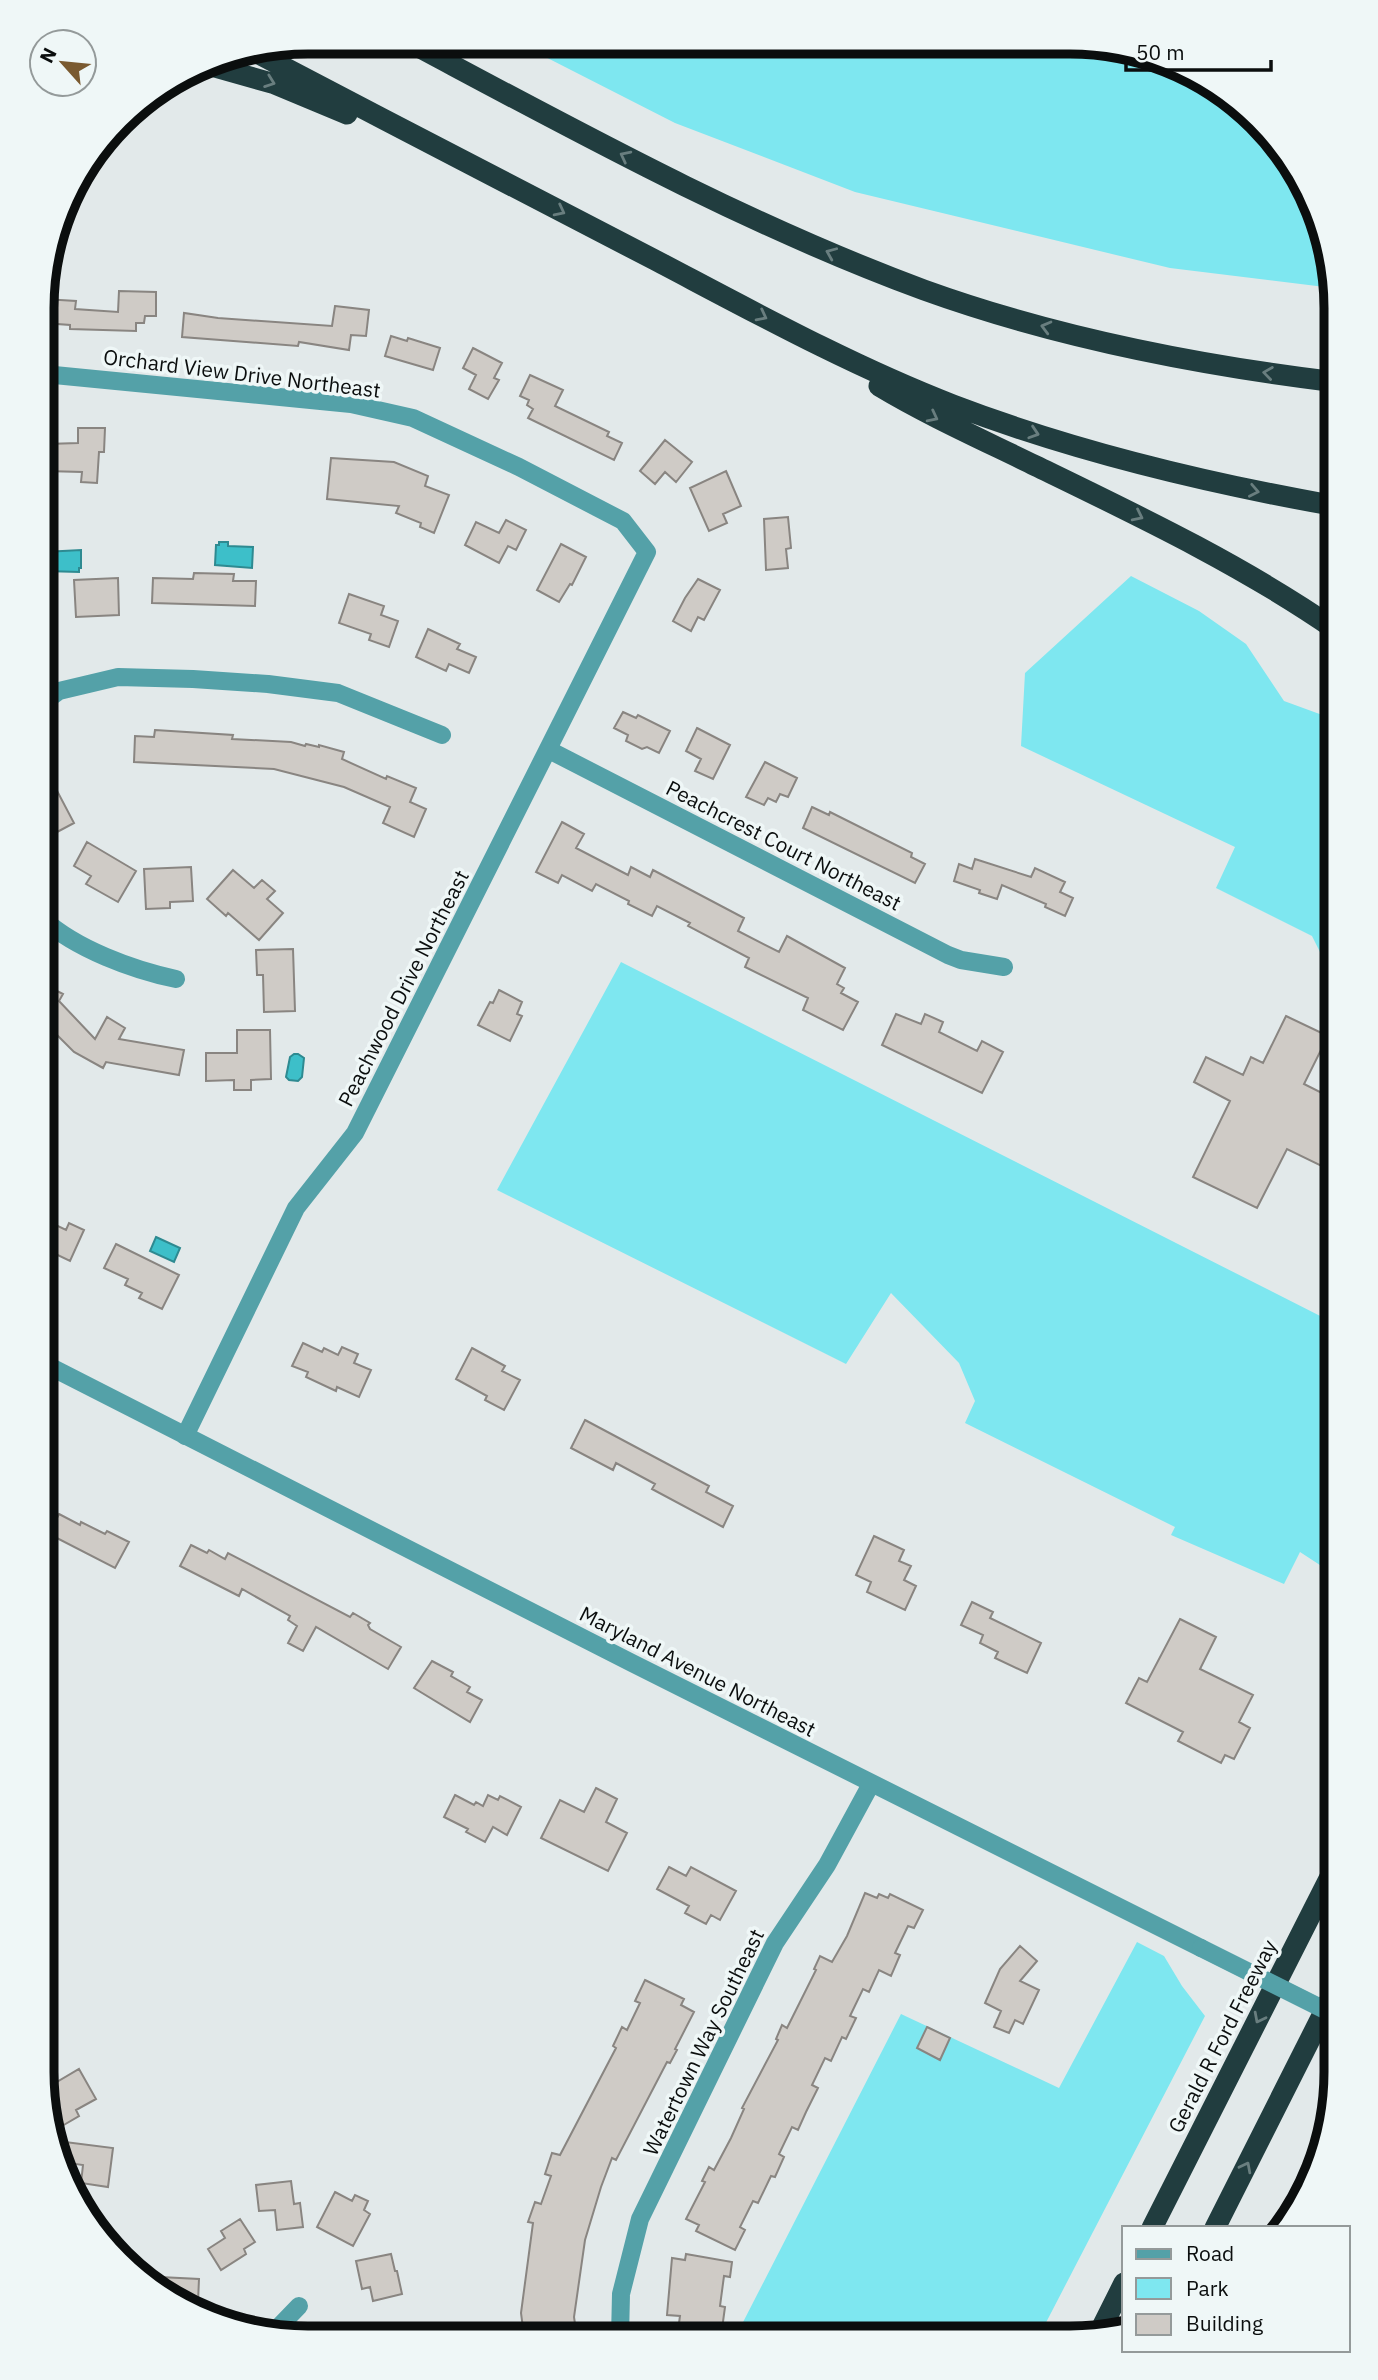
<svg xmlns="http://www.w3.org/2000/svg" width="1378" height="2380" font-family="'IBM Plex Sans',sans-serif">
  <style>
    .built { fill: #ccddde }
    .green { fill: #7ee7f0 }
    .water { fill: #3dbfc9; stroke: #2e8a91; stroke-width: 2 }
    .building { fill: #cfcbc6; stroke: #898581; stroke-width: 2 }
    .lines { fill: none; stroke-linecap: round; stroke-linejoin: round }
    .minor { stroke: #54a1a8; stroke-width: 18 }
    .tertiary { stroke: #54a1a8; stroke-width: 18 }
    .motorway { stroke: #213d3f; stroke-width: 21 }
    .tertiary-bridge { stroke: #54a1a8; stroke-width: 18 }
    .oneway { stroke: #697e7f }
    .labels { text-anchor: middle; dominant-baseline: central; stroke-width: 7; stroke-linejoin: round; paint-order: stroke }
    .street-label { font-size: 21px; fill: #0b0e0e; stroke: #eff7f7 }
    .rim { fill: none; stroke: #0b0e0e; stroke-width: 9 }
  </style>
  <rect width="100%" height="100%" fill="#e2e9ea"/>
  <!-- built -->
  <path class="built" d="M1328,2120L1316,2173L1284,2228H1274Z"/>
  <!-- green -->
  <path class="green" d="M518,43L1121,47L1187,69L1245,108L1291,160L1322,222L1333,288L1170,268L855,192L675,123Z
    M1131,576L1199,611L1246,644L1284,701L1336,720V984L1312,936L1216,888L1235,847L1021,746L1025,673Z
    M621,962L1336,1324V1551L1326,1569L1300,1552L1284,1584L1171,1535L1175,1527L965,1423L975,1401L959,1363L891,1293L846,1364L497,1190Z
    M1137,1942L1164,1956L1182,1986L1205,2016L1038,2338L739,2337V2330L901,2014L1059,2088Z"/>
  <!-- water -->
  <path class="water" d="M219,542H228V546L253,547L252,568L215,565L216,545H219Z
    M81,550V568H79V572L45,571L44,552Z
    M294,1054H298L304,1058L302,1077L298,1081L289,1080L286,1077L290,1057Z
    M156,1237L180,1248L174,1262L150,1251Z"/>
  <!-- building -->
  <path class="building" d="M119,291L156,292V316H145L144,323H136V331L70,329V325L44,323V299L76,301L75,309L118,312Z
    M335,306L369,310L366,336L351,335L349,350L299,342L298,346L182,337L184,313L218,318L332,326Z
    M391,336L407,341L408,338L440,348L433,370L385,356Z
    M473,348L502,363L494,378L499,380L488,399L469,389L476,375L463,368Z
    M530,375L563,390L555,406L609,432L607,436L622,443L614,460L528,418L533,409L527,405L529,400L520,396Z
    M78,428H105L104,452H99L97,483L81,482L82,472L46,471L47,444L78,443Z
    M665,440L692,462L676,482L665,472L655,484L640,471Z
    M331,458L394,462L428,476L425,486L449,495L434,533L420,527L421,523L396,513L399,506L327,499Z
    M726,471L741,506L723,514L727,523L709,531L690,488Z
    M788,517L791,548L786,549L788,568L766,570L764,519Z
    M506,520L526,530L516,550L508,546L499,563L465,545L476,522L499,533Z
    M561,544L586,557L572,585L570,584L559,602L537,590Z
    M194,573L234,574L233,581H256L255,606L152,603L153,578L193,579Z
    M118,578L119,615L76,617L74,580Z
    M698,579L720,590L704,620L698,617L691,631L673,621L685,598Z
    M349,594L384,606L381,615L398,621L389,647L369,640L371,634L339,623Z
    M428,629L460,644L457,649L476,657L469,673L449,664L446,671L416,657Z
    M623,712L636,718L638,715L670,731L659,753L647,747L642,749L626,741L628,735L614,728Z
    M697,728L730,745L713,779L695,771L701,759L686,751Z
    M155,730L233,735L232,739L291,742L305,746L306,744L319,747V745L344,752L342,759L386,779L387,776L416,788L410,802L426,809L414,837L383,823L390,807L344,787L274,769L134,762L135,736L154,737Z
    M765,762L797,778L788,797L780,794L776,802L768,798L764,805L746,797Z
    M44,766L74,823L44,839Z
    M812,807L829,815L830,812L912,853L911,857L925,864L915,883L803,828Z
    M562,822L584,834L576,848L628,875L631,867L650,877L653,870L744,918L738,931L779,952L787,936L845,968L837,984L844,988L841,993L858,1002L843,1030L803,1010L808,998L745,967L749,958L688,926L690,923L657,906L652,916L628,904L629,901L596,884L592,891L562,875L558,883L536,872Z
    M87,842L136,871L118,902L86,884L91,876L74,866Z
    M975,859L1031,877L1035,868L1065,882L1060,892L1073,898L1065,916L1045,907L1046,904L1002,885L997,899L979,893L980,890L954,881L959,864L972,869Z
    M191,867L193,901L170,902V908L146,909L144,869Z
    M233,870L254,888L262,880L275,891L267,899L283,913L259,940L228,913L226,916L207,899Z
    M293,949L295,1011L264,1012L263,975H257L256,950Z
    M43,984L63,994L59,1001L95,1039L107,1017L125,1028L119,1039L184,1050L179,1075L106,1062L103,1068L74,1052L47,1025L43,1032Z
    M499,990L522,1002L517,1014L522,1016L510,1041L478,1025L490,1002L493,1003Z
    M896,1014L921,1024L925,1014L943,1022L939,1032L977,1051L982,1041L1003,1052L982,1093L882,1045Z
    M1286,1016L1328,1036L1304,1084L1336,1100V1173L1287,1149L1257,1208L1193,1177L1230,1101L1194,1082L1206,1057L1243,1075L1251,1057L1263,1063Z
    M237,1030H270L271,1079L251,1080V1090H234V1080L206,1081V1053H237Z
    M43,1219L66,1230L69,1223L84,1230L70,1261L43,1248Z
    M116,1244L179,1275L162,1309L139,1298L142,1293L125,1285L128,1279L104,1268Z
    M303,1343L322,1352L324,1348L338,1355L342,1347L358,1354L354,1363L371,1370L359,1397L337,1387L336,1391L306,1377L308,1372L292,1366Z
    M472,1348L505,1366L502,1371L520,1380L504,1410L485,1400L487,1396L456,1379Z
    M585,1420L709,1486L706,1492L733,1506L723,1527L652,1489L655,1484L616,1463L613,1470L571,1448Z
    M59,1514L80,1525L81,1522L105,1534L107,1531L129,1542L115,1568L49,1534Z
    M874,1536L904,1550L899,1561L911,1566L904,1580L916,1586L905,1610L867,1592L871,1582L856,1575Z
    M191,1545L207,1553L209,1550L225,1559L228,1553L350,1617L353,1613L370,1623L368,1625L370,1629L401,1647L388,1669L316,1627L303,1651L288,1643L297,1626L288,1620L290,1616L242,1589L239,1596L180,1566Z
    M972,1602L993,1612L990,1618L1041,1643L1027,1673L995,1658L998,1652L980,1643L983,1635L961,1625Z
    M1180,1619L1216,1637L1200,1669L1253,1695L1239,1722L1250,1728L1234,1759L1225,1755L1221,1763L1178,1741L1183,1732L1126,1703L1139,1678L1147,1682Z
    M432,1661L453,1672L451,1676L470,1687L467,1692L482,1700L470,1722L414,1688Z
    M596,1788L617,1799L606,1822L627,1833L608,1871L541,1838L560,1800L584,1812Z
    M455,1795L474,1805L476,1802L483,1806L488,1795L498,1800L500,1796L521,1807L507,1835L493,1827L485,1842L466,1832L468,1829L444,1817Z
    M669,1867L686,1876L691,1867L736,1891L720,1920L711,1915L706,1924L685,1913L689,1906L657,1889Z
    M865,1893L877,1898L879,1894L888,1898L890,1894L923,1910L914,1928L908,1926L895,1953L900,1955L891,1976L879,1970L869,1992L863,1989L850,2016L856,2018L846,2039L842,2037L831,2061L825,2058L812,2085L818,2088L806,2112L798,2130L792,2127L779,2154L784,2157L775,2177L771,2176L758,2203L753,2201L740,2227L745,2230L735,2250L696,2231L699,2225L686,2219L705,2182L702,2181L709,2167L714,2170L731,2138L744,2109L742,2108L778,2040L776,2039L782,2025L787,2028L816,1970L814,1969L820,1956L832,1962L847,1936Z
    M1020,1946L1037,1961L1020,1981L1039,1990L1023,2024L1015,2020L1009,2033L994,2027L1001,2011L985,2003L1000,1969Z
    M645,1980L684,1999L681,2005L694,2012L675,2049L677,2050L670,2063L667,2062L616,2160L612,2158L601,2187L585,2240L574,2317L577,2337L524,2336L521,2313L533,2223L528,2222L535,2202L541,2204L551,2176L545,2174L552,2153L560,2155L616,2048L613,2046L622,2027L627,2030L640,2003L635,2001Z
    M927,2027L950,2038L940,2060L917,2048Z
    M79,2069L96,2099L76,2110L79,2116L62,2126L47,2100L45,2089Z
    M65,2142L113,2148L108,2187L81,2183L83,2165L62,2162Z
    M291,2181L294,2204L300,2203L303,2227L277,2230L275,2210L259,2211L256,2185Z
    M335,2192L352,2201L355,2195L368,2201L364,2210L370,2214L353,2246L317,2227Z
    M240,2219L255,2242L244,2249L246,2254L221,2270L208,2249L225,2238L221,2231Z
    M391,2254L395,2271H397L402,2294L373,2301L370,2287L362,2289L356,2261Z
    M686,2254L732,2262L730,2277L724,2276L720,2306L725,2307L722,2329L679,2323L680,2316L667,2315L672,2258L685,2260Z
    M140,2276L199,2279L198,2302L177,2301L146,2283Z"/>
  <g class="lines">
    <!-- minor -->
    <path class="minor" d="M44,374L351,404L413,418L519,467L623,521L647,552L355,1133L296,1208L185,1436
      M44,702L59,691L118,677L193,679L268,684L338,693L442,735
      M549,750L948,955L961,960L1004,967
      M43,919C76,949 133,970 176,979
      M271,2335L299,2306
      M620,2337L621,2294L640,2219L775,1943L827,1865L871,1784"/>
    <!-- tertiary -->
    <path class="tertiary" d="M43,1363L632,1663L1201,1948"/>
    <!-- motorway -->
    <path class="motorway" d="M411,43C578,132 745,224 924,290C1057,338 1196,365 1336,382
      M255,52C388,122 522,191 655,260C752,311 850,365 953,405C1076,452 1206,483 1336,506
      M204,64L275,84L347,114
      M879,386C929,416 983,440 1036,466C1139,516 1242,565 1336,630
      M1152,2228L1335,1867
      M1215,2228L1335,1990
      M1099,2333L1124,2283"/>
    <!-- tertiary-bridge -->
    <path class="tertiary-bridge" d="M1201,1948L1335,2015"/>
  </g>
  <!-- one-way arrows -->
  <defs><path id="oneway-chevron" d="M-2-3.5L2.5 0L-2 3.5" fill="none" stroke-width="1.6" stroke-linecap="round" stroke-linejoin="round" transform="scale(1.75)"/></defs>
  <g class="oneway">
    <use href="#oneway-chevron" transform="translate(270 82) rotate(20)"/>
    <use href="#oneway-chevron" transform="translate(625 156) rotate(-153)"/>
    <use href="#oneway-chevron" transform="translate(560 211) rotate(27)"/>
    <use href="#oneway-chevron" transform="translate(831 253) rotate(-157)"/>
    <use href="#oneway-chevron" transform="translate(762 316) rotate(27)"/>
    <use href="#oneway-chevron" transform="translate(1046 327) rotate(-165)"/>
    <use href="#oneway-chevron" transform="translate(1268 373) rotate(-172)"/>
    <use href="#oneway-chevron" transform="translate(933 417) rotate(27)"/>
    <use href="#oneway-chevron" transform="translate(1034 433) rotate(18)"/>
    <use href="#oneway-chevron" transform="translate(1254 491) rotate(11)"/>
    <use href="#oneway-chevron" transform="translate(1138 516) rotate(26)"/>
    <use href="#oneway-chevron" transform="translate(1259 2018) rotate(117)"/>
    <use href="#oneway-chevron" transform="translate(1246 2167) rotate(-63)"/>
  </g>
  <g class="labels">
    <!-- street labels -->
    <g class="street-label">
      <text transform="translate(242 373) rotate(7)">Orchard View Drive Northeast</text>
      <text transform="translate(784 845) rotate(27)">Peachcrest Court Northeast</text>
      <text transform="translate(403 988) rotate(-63)">Peachwood Drive Northeast</text>
      <text transform="translate(698 1671) rotate(27)">Maryland Avenue Northeast</text>
      <text transform="translate(1222 2036) rotate(-63)">Gerald R Ford Freeway</text>
      <text transform="translate(703 2042) rotate(-64)">Watertown Way Southeast</text>
    </g>
  </g>
  <!-- crop -->
  <path d="M0 0H1378V2380H0ZM308 54H1070A254 254 0 0 1 1324 308V2072A254 254 0 0 1 1070 2326H308A254 254 0 0 1 54 2072V308A254 254 0 0 1 308 54Z" fill="#eff7f7" fill-rule="evenodd"/>
  <path class="rim" d="M308 54H1070A254 254 0 0 1 1324 308V2072A254 254 0 0 1 1070 2326H308A254 254 0 0 1 54 2072V308A254 254 0 0 1 308 54Z"/>
  <!-- legend -->
  <rect x="1122" y="2226" width="228" height="126" fill="#eff7f7" stroke="#949a9a" stroke-width="2"/>
  <rect x="1136" y="2249" width="35" height="10" fill="#54a1a8" stroke="#949a9a" stroke-width="2"/>
  <text x="1186" y="2261" font-size="21" fill="#0b0e0e">Road</text>
  <rect x="1136" y="2278" width="35" height="21" fill="#7ee7f0" stroke="#949a9a" stroke-width="2"/>
  <text x="1186" y="2296" font-size="21" fill="#0b0e0e">Park</text>
  <rect x="1136" y="2314" width="35" height="21" fill="#cfcbc6" stroke="#949a9a" stroke-width="2"/>
  <text x="1186" y="2331" font-size="21" fill="#0b0e0e">Building</text>
  <!-- north arrow -->
  <g transform="translate(63 63) rotate(297)"><circle r="33" fill="#eff7f7" stroke="#949a9a" stroke-width="2"/>
  <path d="M0-5L12 26L0 18L-12 26Z" fill="#7a5a30"/>
  <text y="-10" font-size="19" font-weight="bold" text-anchor="middle" fill="#0b0e0e">N</text>
  </g>
  <!-- scale -->
  <path d="M1126 60v10h145v-10" fill="none" stroke="#0b0e0e" stroke-width="3.5"/>
  <text x="1136" y="60" font-size="21" fill="#0b0e0e" stroke="#eff7f7" stroke-width="5" paint-order="stroke">50 m</text>
</svg>
